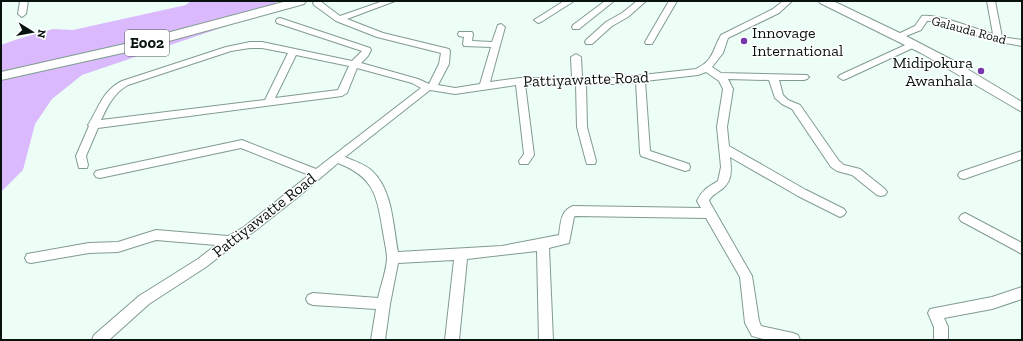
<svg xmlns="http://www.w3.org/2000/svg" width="1023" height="341" font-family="'Zilla Slab',serif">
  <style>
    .green { fill: #dab9fd }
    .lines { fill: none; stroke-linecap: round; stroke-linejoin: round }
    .minor-casing { stroke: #809b8f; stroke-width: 2 }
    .major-casing { stroke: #809b8f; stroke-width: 2 }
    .highway-casing { stroke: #809b8f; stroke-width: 2 }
    .minor { fill: #fff; fill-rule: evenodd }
    .major { fill: #fff; fill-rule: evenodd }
    .highway { fill: #fff; fill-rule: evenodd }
    .poi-dot { fill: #7736ab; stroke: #fff; stroke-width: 1.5 }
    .labels { text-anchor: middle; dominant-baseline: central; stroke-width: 3; stroke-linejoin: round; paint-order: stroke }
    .far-street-label { font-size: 13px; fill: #08120e; stroke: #fff }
    .shield { fill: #fff; stroke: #525956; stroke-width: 1 }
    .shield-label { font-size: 15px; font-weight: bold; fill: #08120e }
    .poi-label { font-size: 16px; fill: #08120e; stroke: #fff; text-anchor: start }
    .street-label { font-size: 16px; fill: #08120e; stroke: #fff }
  </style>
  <rect width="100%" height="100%" fill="#edfef6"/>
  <!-- green -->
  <path class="green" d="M191,1H278L259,15L82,75L52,99L35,124L23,170L1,192V45L18,39L53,29L73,30L186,5Z"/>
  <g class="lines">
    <defs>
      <path id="minor" d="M20,1H28L26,14L22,17L18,14Z
        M315,1H320L340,16L383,1H395L347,19L383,33L449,49L450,51L449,64L438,85L455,88L480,84L491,47L464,46L463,44L464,37L459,36L458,34L459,32H472L473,34L472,41L492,42L498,25L501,24L505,27L490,82L520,78H572L571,57L576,54L581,57L582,77L615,78L696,69C714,60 712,51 721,35L773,9L783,1H792L779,13L728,38L723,53L712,67L721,73L807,75L809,77L807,79L804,80H779L783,95L788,100L800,105L839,161L844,165L860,169L885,189L887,192L885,195L881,196L877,195L852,175L837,171L831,167L792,109L782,104L775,98L769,80L728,79L733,89L727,127L729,146L806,190L844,209L846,212L844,215L840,217L798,196L730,157C732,173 732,183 718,192C714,195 711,196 709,201L752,276L759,321L761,326L793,333L798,335L800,340H767L752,336L745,323L740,277L706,218L575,216L574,217L569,243L549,248L553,340H539L537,251L467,259L459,340H445L454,260L398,263L390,304L385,340H371L376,309L313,305L308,303L306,299L308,295L313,293L378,298C381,285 386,272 387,259C387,250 384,240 383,232C377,195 374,177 338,163L298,197L252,233L234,245L206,267L149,304L109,340H92L94,335L139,296L198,259L216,245L156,240L118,252L89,253L31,263L27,262L25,258L27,254L89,243L118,242L156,230L228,236L244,227L309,175L241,148L100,178L96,177L94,174L96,171L242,140L316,169L421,88L412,83L357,68L347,93L342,96L98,128L86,156L88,165L87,168H79L76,156L89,126L88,125C99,108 102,91 122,81L226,47L250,42H262L352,61L362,51L277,23L276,21L277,19L280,18L370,48L371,50L368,56L361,63L418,79L429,84L439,64L441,53L377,37L336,21L314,5L313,3ZM250,48H262L288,53L265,100L101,120C108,105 114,93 128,85L231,51ZM296,55L349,66L338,90L275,98ZM706,72L719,81L723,89L717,127L721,167L718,181C708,187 702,190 697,201L701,208L573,206C560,211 561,223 559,235L502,246L398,252C393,227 393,190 372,171C365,164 354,161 345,157L430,90L455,94L516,85L524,154L519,161L520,164H528L534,155L525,84H576L577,127L586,161L587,164H595L596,161L587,127L586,84H615L636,82L640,153L641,156L685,171L689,170L690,167L689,164L650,151L645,81L698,75Z
        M564,1H574L541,22L538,23L534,20Z
        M605,1H614L579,29H573L572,27L573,25Z
        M637,1H646L628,17L612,26L592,44H586L585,42L586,40L606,22L622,13Z
        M669,1H677L652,44H646L645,42Z
        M987,1H995L1002,37L1022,40V46L995,41L932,21H927L921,30L901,38H895L894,36L915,26L922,16C937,13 976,29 993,34Z
        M914,41L918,44L917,46L846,79L843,80L838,77L840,75Z
        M1022,151V159L964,179L960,178L958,175L960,172Z
        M965,213L1022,243V254L961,221L959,218L961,215Z
        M1022,287V299L992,309L944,318L948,327V340H934V327L928,313L930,309L992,297Z"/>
      <path id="major" d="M819,1H833L904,35L954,61L1022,102V112L921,53L820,3Z"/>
      <path id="highway" d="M287,1H306L304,4L136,50L1,80V72L129,43Z"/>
    </defs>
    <!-- minor casing -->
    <use href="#minor" class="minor-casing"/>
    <!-- major casing -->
    <use href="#major" class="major-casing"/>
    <!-- highway casing -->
    <use href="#highway" class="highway-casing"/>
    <!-- minor -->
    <use href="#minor" class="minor"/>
    <!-- major -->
    <use href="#major" class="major"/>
    <!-- highway -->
    <use href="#highway" class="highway"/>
  </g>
  <!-- markers -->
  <g class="poi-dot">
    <circle cx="744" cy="41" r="4"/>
    <circle cx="981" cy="71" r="4"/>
  </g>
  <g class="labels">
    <!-- far-street labels -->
    <g class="far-street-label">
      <text transform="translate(969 30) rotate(15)">Galauda Road</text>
    </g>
    <!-- shield labels -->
    <rect class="shield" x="125" y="30" width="44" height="26" rx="3"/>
    <g class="shield-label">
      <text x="147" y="43">E002</text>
    </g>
    <!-- poi labels -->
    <g class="poi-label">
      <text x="752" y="32">Innovage<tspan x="752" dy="18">International</tspan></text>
      <text x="973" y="62" text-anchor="end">Midipokura<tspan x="973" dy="18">Awanhala</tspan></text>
    </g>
    <!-- street labels -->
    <g class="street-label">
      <text transform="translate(586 79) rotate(-2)">Pattiyawatte Road</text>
      <text transform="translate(264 215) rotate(-38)">Pattiyawatte Road</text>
    </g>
  </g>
  <!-- border -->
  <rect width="1023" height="341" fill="none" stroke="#08120e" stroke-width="4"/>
  <!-- north arrow -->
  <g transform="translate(32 32) rotate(101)" stroke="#ffffff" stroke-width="3" paint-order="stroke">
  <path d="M0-3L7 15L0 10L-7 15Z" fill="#08120e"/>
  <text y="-6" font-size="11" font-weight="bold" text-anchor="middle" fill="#08120e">N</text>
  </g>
</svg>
